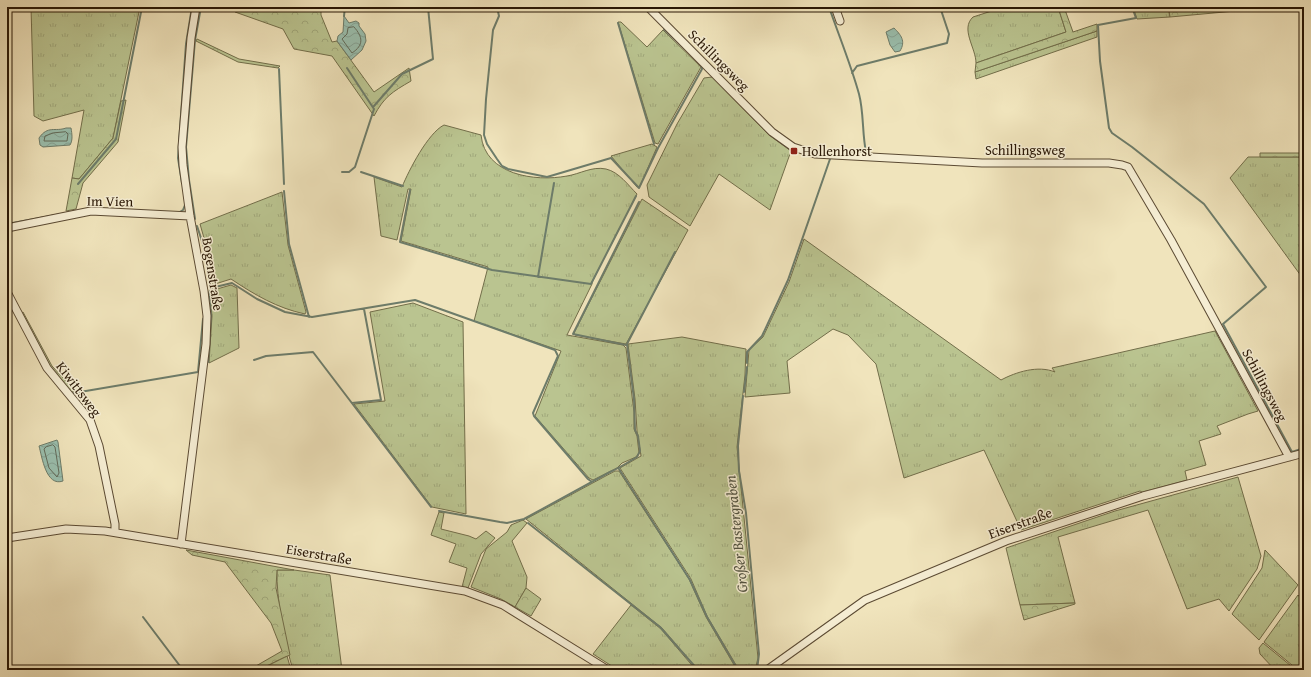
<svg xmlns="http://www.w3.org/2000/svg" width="1311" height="677" font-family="'Gentium Book Plus',serif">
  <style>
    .grass { fill: url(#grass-tufts); stroke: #726e4a }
    .forest { fill: url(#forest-crowns); stroke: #726e4a }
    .water { fill: url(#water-waves); stroke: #6d7c6a }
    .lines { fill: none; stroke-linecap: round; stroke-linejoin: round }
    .shore { stroke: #626b5a; stroke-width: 1 }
    .stream { stroke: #6d7c6a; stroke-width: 2 }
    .minor-casing { stroke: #5b4a33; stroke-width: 9 }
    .minor { stroke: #f5edd3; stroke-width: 7 }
    .poi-dot { fill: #8f2418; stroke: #f5edd3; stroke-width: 1.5 }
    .labels { text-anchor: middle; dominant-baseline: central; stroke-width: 3; stroke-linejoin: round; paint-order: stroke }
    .street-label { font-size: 14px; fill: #291705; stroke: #f5edd3 }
    .poi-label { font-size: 14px; fill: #291705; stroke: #f5edd3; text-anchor: start }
    .water-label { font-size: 15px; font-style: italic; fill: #515240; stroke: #f5edd3 }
  </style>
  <defs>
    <pattern id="grass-tufts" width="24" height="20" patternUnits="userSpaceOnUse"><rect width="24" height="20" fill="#bac490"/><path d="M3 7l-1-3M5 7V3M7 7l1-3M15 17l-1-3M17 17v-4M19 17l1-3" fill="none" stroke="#a0a87b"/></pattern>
    <pattern id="forest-crowns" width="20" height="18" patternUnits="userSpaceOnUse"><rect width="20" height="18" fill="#bac490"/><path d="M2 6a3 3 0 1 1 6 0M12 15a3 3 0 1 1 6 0" fill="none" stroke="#a0a87b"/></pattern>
    <pattern id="water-waves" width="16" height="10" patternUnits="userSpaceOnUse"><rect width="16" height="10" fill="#9abfae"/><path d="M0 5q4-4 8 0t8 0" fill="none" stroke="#85a394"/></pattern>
  </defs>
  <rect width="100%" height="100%" fill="#f0e4bc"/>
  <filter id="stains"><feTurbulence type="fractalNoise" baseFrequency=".005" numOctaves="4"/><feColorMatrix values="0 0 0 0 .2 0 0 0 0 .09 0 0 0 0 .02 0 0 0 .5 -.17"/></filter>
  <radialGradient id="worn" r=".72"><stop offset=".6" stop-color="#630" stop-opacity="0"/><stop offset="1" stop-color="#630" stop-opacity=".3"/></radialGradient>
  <!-- grass -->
  <path class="grass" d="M31,7H140L113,138L79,179L72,178L84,110L43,121L34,116Z
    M1004,7H1058L1066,32L976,63C976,48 960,29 973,17Z
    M1133,7H1220L1169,11L1170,17L1137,19Z
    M618,22H621L647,47L663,30L701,67L658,144L655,143Z
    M1097,31V37L976,79L975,72Z
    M712,77L769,135L791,151L770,210L719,174L690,226L649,197L647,185L677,124L704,78Z
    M444,125L481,135C485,175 535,182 567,176C580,174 592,166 606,169C619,172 628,185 637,194L592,282V284L567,335L623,345L626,348L634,412V429L637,436L639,453L636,457L622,463L617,468L593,480L589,478L535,416L561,351L474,321L488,267L401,241L411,189H408L397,240L381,236L374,177L402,187C409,170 428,133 444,125Z
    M652,144L657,147L640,186L637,187L611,156Z
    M1248,157H1304V280L1230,178Z
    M282,192L288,245L306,312L305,314C277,308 255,295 231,279L212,285L208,252L200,224Z
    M642,199L688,230L626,344L575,335L574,333Z
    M804,239L1001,380C1016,372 1038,365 1055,372L1052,368L1215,331L1258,411L1248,414L1217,426L1221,434L1199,441L1206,465L1185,471L1187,480L1142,492L1140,491L1021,530L984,450L904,478L876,364L848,335L833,329L787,361L790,393L745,397L749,350L763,337L789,282Z
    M231,285L237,288L239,348L209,363L212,316L210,297L217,289Z
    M413,303L463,322L466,514L432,507L354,404L385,401L370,312Z
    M682,337L746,349L745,375L737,447L758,658L755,670H739L707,616L691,579L620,468L641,456L637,431L635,399L628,344Z
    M615,471H619L689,579L706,617L737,670H698L662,628L526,519Z
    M1238,477L1261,556L1257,569L1229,611L1219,599L1187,609L1148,510L1058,537L1075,603L1020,605L1006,548L1115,511Z
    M439,512L444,513L441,529L469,536L476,539L486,531L495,538L481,554L468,588L462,587L467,568L449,562L456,544L431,535Z
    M523,520L527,523L512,541L527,577L526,588L515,607L501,599L471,587L486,549L507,532L511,525Z
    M1265,550L1298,585L1259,640L1232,614L1262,568Z
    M277,570H294L330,575L342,670H293C285,644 276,598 277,570Z
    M1298,595L1304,602V670H1298L1264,642Z
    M631,605L661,629L696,670H618L593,654Z
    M1263,643L1296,670H1275L1260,654L1259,648Z
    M287,656L291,670H259Z"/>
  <!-- forest -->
  <path class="forest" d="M235,7H321V15L332,42L337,41L374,92L409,68L411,81C392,92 384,97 374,116L332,56L294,49L283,29L235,12Z
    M1058,7H1064L1073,32L1097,24V31L975,72L976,63L1066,32Z
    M1220,7L1268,8L1170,17L1169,11Z
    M197,39L239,59L280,66L278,68L238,62L196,41Z
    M126,100L118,142L83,183L76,209L66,211L72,178L79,179L113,138L121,101Z
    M1260,153H1304V157H1260Z
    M23,312L52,366L75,391L69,393L48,367L20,314Z
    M186,550L294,570H277L276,588L290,655C276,660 264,670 249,670L282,651L271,623L225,562L192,555Z
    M526,588L541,599L531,616L515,607Z
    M1075,603V604L1024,620L1020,605Z"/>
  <!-- water -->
  <path class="water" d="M344,16L349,23L356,21L359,23V26L365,34L366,41L362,50L351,60L337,41L338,36L343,32Z
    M894,28C901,35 906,41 900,51L895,52L890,45L886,32Z
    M66,128H71C72,134 73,140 70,145L43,147L40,145L39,138C48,125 55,132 66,128Z
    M57,440L58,442L63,481C46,487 42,457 39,446Z"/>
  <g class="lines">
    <!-- shore -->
    <path class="shore" d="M354,27C363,37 364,45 352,53L342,39L347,34L348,28Z
      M66,132L68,134L67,141H44L45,136L53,133Z
      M53,445L55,447L59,473L57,477L49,468L44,449L46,447Z"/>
    <!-- stream -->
    <path class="stream" d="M497,7L499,16L493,30L486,99L484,135L487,144L497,159L502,166L508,169L547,177L611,158L639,188L658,148L702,69L701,65
      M829,7C839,36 851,65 859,94C864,113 862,133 866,152L864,155
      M1132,7L1136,18L1098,25L1100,61L1109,128L1112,133L1132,147L1204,204L1266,287L1223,324L1292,452L1304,448
      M293,8L294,7
      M344,16L345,7
      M7,19L10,107
      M618,23L654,144
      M664,29L685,49
      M279,69L284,184
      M852,73L857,66L947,43L949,34L940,7
      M374,106L402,74L433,59L428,7
      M835,152L852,153
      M342,172H349L355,167L374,109L347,68
      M361,172L403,186
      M182,183L178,158L179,143L186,44L192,7
      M78,184L116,139L142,7
      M410,190L400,242L492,270L591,284L636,196
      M284,191L289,244L309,317
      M178,213L183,210L185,205
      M195,219L189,180L186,147L195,40L201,7
      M7,224L94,208
      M197,226L206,253L211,288L232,283L257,299L285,312L312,317L415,300L555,350L558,356L533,413L534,416L588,479L592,482
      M538,277L554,183
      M626,345L573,334L639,202
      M254,360L266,356L313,352L431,507
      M208,362L211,315L209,293L211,288
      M747,363V352L762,336L788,280L830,159
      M744,392L747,367
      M74,393L198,372L203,319
      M743,396L738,446L739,471L746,513L759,654L757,670
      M352,403L381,400L364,309
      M619,469L690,580L707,617L738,670
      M439,511L500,522L507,523L524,519L610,472C619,468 627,463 637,457L640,451L638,436L635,430L634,399L627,344L675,252
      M528,523L660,627L698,670
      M143,617L183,670"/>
    <defs>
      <path id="minor" d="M648,7L772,132L793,147L815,154L982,163H1109L1122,165L1128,167L1171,240L1289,457
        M835,7L840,21
        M7,228L91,211L190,216
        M7,292L47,368L90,420L99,446L115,524V532
        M7,538L66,529L105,531L465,591L503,605L608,670
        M181,544L206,344L207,316L204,291L190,216L183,165L182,147L191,38L196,7
        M767,670L865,600L1006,541L1143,496L1304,453"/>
    </defs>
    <!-- minor casing -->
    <use href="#minor" class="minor-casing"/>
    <!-- minor -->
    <use href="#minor" class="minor"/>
  </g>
  <!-- markers -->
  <rect class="poi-dot" x="790" y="147" width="8" height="8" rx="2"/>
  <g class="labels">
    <!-- street labels -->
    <g class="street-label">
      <text transform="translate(719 60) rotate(45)">Schillingsweg</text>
      <text x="1025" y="150">Schillingsweg</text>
      <text transform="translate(110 201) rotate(1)">Im Vien</text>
      <text transform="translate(213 274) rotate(81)">Bogenstraße</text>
      <text transform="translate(1265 385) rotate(62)">Schillingsweg</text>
      <text transform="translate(79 389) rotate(53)">Kiwittsweg</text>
      <text transform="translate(1020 523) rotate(-20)">Eiserstraße</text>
      <text transform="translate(319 554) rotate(10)">Eiserstraße</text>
    </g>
    <!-- poi labels -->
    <g class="poi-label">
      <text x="802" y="151">Hollenhorst</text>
    </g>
    <!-- water labels -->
    <g class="water-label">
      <text transform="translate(736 534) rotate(-96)">Großer Bastergraben</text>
    </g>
  </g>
  <!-- margin -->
  <rect width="1311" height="677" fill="none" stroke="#f0e4bc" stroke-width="24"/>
  <rect x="8" y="8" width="1295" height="661" fill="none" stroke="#291705" stroke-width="2"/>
  <rect x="12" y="12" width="1287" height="653" fill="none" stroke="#291705"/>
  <rect width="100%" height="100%" filter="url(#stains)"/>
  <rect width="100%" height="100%" fill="url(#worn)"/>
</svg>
